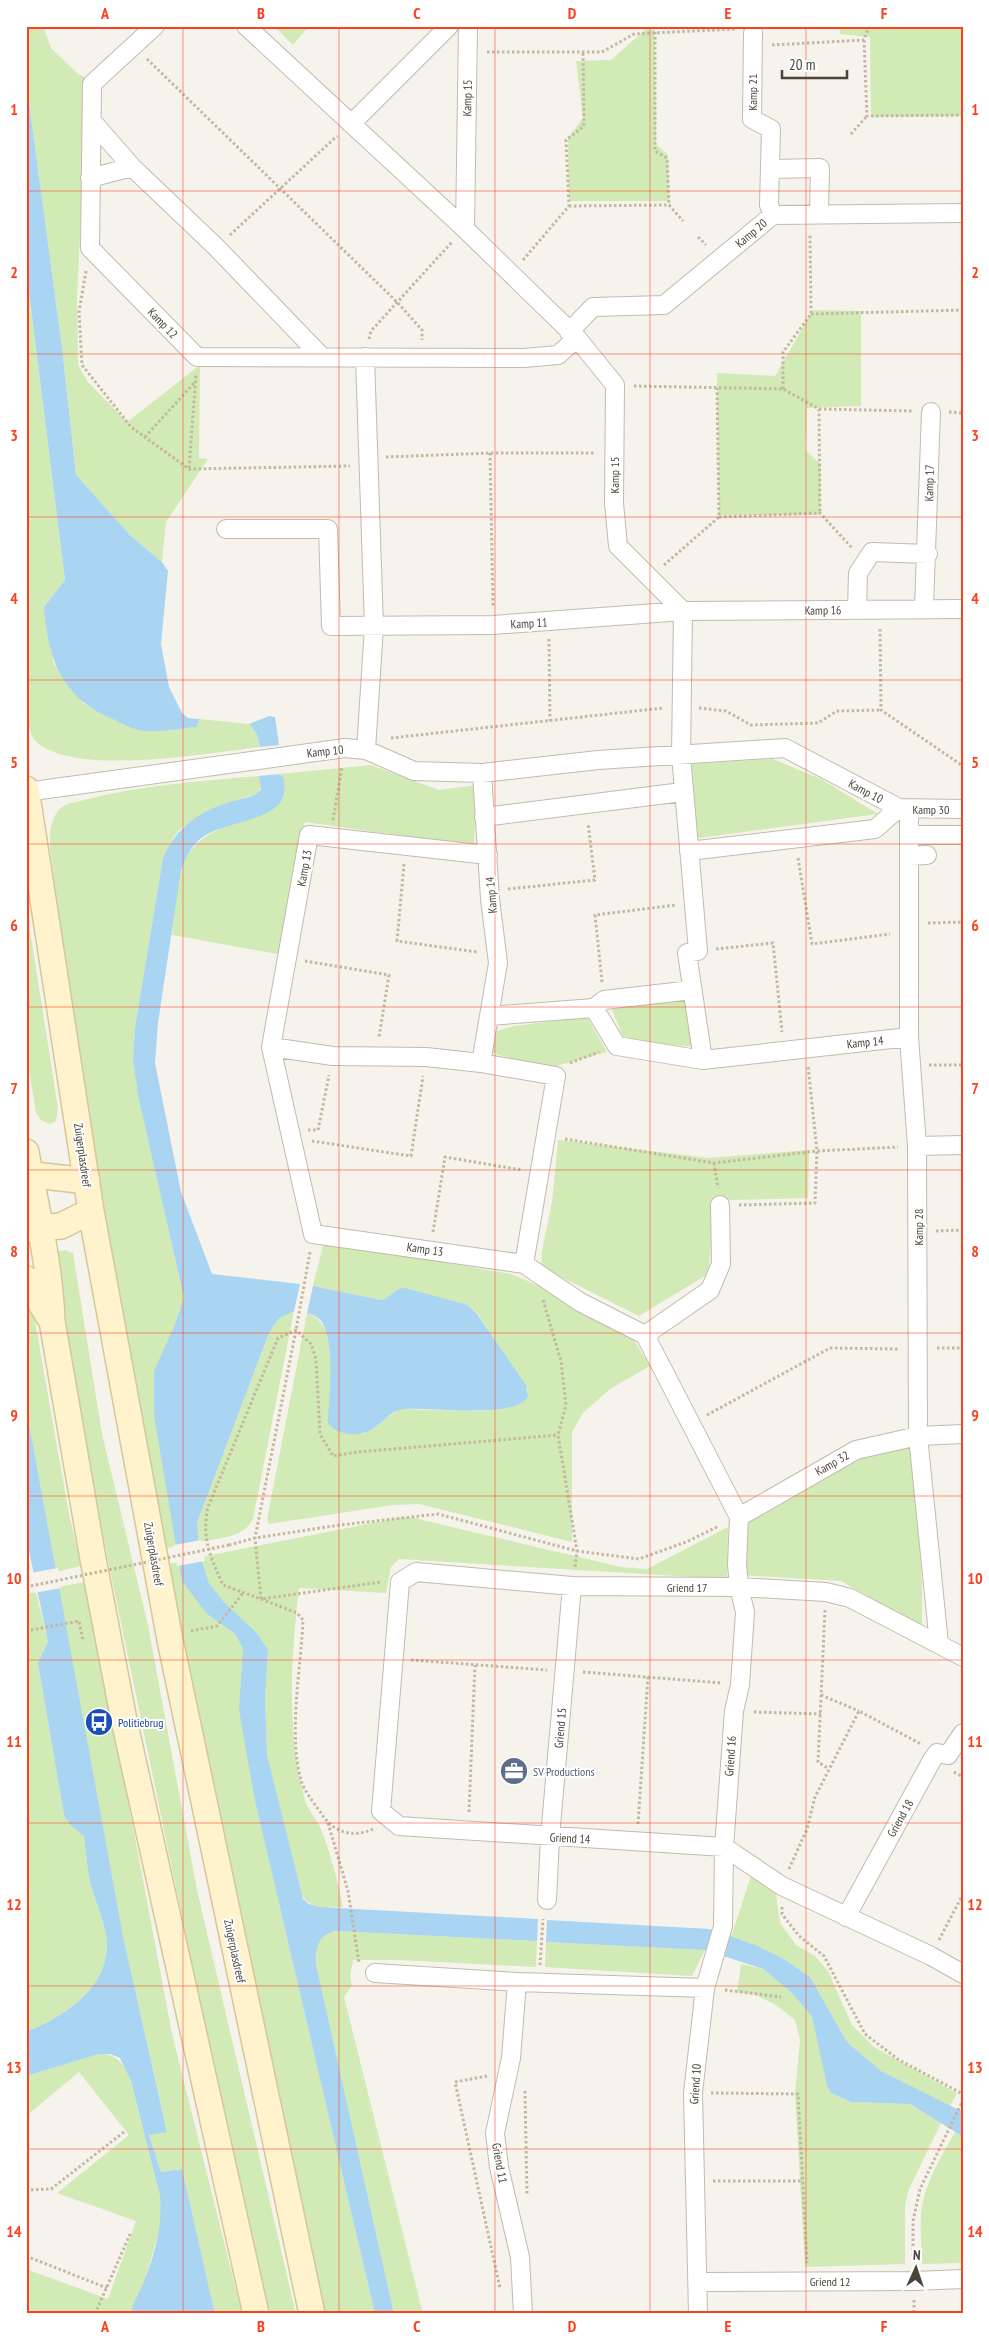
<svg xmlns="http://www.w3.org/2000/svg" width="989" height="2340" font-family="'PT Sans Narrow',sans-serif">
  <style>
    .green { fill: #d2eab5 }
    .water { fill: #a9d4f2 }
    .pier { fill: #f6f3ec }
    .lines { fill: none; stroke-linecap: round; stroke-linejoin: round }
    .street-casing { stroke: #c2bbae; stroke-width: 20 }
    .secondary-casing { stroke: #d6c79b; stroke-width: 28 }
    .path { stroke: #c4b79f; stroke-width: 3; stroke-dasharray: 2.5 2.5; stroke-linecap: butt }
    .street { stroke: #fff; stroke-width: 18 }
    .secondary { stroke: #fff3cd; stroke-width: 25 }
    .path-bridge { stroke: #c4b79f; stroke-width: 3; stroke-dasharray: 2.5 2.5; stroke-linecap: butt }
    .grid { fill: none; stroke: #fc3f1d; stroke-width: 1; stroke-opacity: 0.55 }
    .labels { text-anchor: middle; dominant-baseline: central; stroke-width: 4; stroke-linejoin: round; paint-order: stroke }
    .street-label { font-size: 12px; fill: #4b4439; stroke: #fff }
    .transit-label { font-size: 12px; fill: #164399; stroke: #fff; text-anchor: start }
    .service-label { font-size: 12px; fill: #4e5e75; stroke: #fff; text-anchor: start }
    .neatline { fill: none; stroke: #fc3f1d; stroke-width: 2 }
    .grid-label { font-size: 16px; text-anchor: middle; font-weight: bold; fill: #fc3f1d }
  </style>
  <rect width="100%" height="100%" fill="#f6f3ec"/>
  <!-- green -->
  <path class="green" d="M26,26H43L51,48L78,74L85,77L83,176L77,296L78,365L88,382L127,422L200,365L199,458L208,459L166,522L162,562L130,535L76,475L62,348L26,81Z
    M274,26H309L293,45Z
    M840,26H963V116L871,117L870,37L840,34Z
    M646,29L655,30L656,144L668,155L669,201H569L568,138L583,118L576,61L611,60Z
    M26,268L65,580L44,607L54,664L84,704L146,731L197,727L199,719L249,724L257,734L260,747C208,753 81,776 39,744C25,735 28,705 26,690Z
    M813,310L861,311V406L807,408L806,451L821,464L820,515H719L717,373L775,376Z
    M773,759L821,779L878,814L699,838L692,832L689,764Z
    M371,765L439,790L477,785L474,846L305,822L283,955L172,935C179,884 173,843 231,825C254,817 264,818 282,799L284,778L279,774Z
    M259,776L262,783L259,792L252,796L238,799L182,827L173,838L163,858L135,1028L133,1059L138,1096L184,1298L173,1329V1524L177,1546L162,1549L87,1122L50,849C50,832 49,819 62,807C68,803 77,802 84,800C141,785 201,781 259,776Z
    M26,905L58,1108L56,1121L50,1124L41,1120L36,1113L26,1051Z
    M690,992L695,1046L626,1044L610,1005Z
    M587,1017L607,1052L545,1069L493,1053L491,1046L493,1032L514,1026Z
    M558,1140L709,1158L809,1150L808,1198L730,1200L716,1197L708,1274L639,1316L541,1267L542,1250L552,1203Z
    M324,1242L511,1274L556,1293L632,1337L650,1366L610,1389L583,1413L572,1432V1542L419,1504L393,1505L269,1524L267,1519L307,1313C324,1319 330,1336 329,1353L363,1434L400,1409L479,1411L520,1404L528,1390L478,1314L468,1305L398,1289L388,1298L381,1300L313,1286Z
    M65,1250L73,1253L102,1434L148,1625L197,1890L296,2314H268L195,1979L89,1469L57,1262L56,1252Z
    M26,1300L34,1316L69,1514L81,1566L56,1572L26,1406Z
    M292,1310L294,1311L253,1519C244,1538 218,1538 199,1542L197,1523L269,1333L279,1318Z
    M913,1441L922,1584V1628L841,1581L741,1575L744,1523L878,1447Z
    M403,1517L414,1518L621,1567L647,1569L728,1527L727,1579L399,1559L391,1567L386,1593L299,1588C291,1657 286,1733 305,1800C308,1810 316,1818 320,1827C331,1853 337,1880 343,1907C322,1907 308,1911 298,1888L267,1755L265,1699L268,1650L258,1634L224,1602L209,1583L201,1557Z
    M179,1562L207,1614L235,1634L243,1649L255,1801L375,2314H321L165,1565Z
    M85,1582L97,1636L172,2034L242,2314H215L182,2169L161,2172L149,2134L167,2131L123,1936L58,1587Z
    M36,1592L48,1642L38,1663L64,1815L70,1825L84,1836C86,1852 87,1870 91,1885C96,1905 108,1928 107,1948C104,1992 62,2017 26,2032V1594Z
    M751,1876L775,1888L780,1923L796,1945L815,1956L828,1971L852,2025L874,2047L957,2093L950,2106L881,2071L847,2042L810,1977L784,1959L731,1937Z
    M336,1931L537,1941L536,1967L398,1960H353L350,1976L352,1985L344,1997L423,2314H394L316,1964C315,1948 319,1934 336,1931Z
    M546,1942L705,1950L692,1976L545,1967Z
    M741,1964L763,1969L793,1994L812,2017L831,2093L851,2102L909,2104L941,2123L909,2189L905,2206V2264L805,2267L795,2093L800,2040L795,2020L776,2005L756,1995L737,1992Z
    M99,2054C118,2054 124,2064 131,2081L160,2196L162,2212L160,2229L145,2279L131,2314H30L26,2294V2269L108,2299L136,2221L57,2193L129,2135L79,2072L26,2116V2076Z
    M955,2132L962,2136L960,2152L963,2162V2263L922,2264C922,2245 919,2224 922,2206C927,2179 942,2155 955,2132Z"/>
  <!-- water -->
  <path class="water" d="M26,80L62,348L76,475L130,535L162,562L168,571L161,644L169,687L182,713L188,718L199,719L197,727C181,728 164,732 147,731C136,731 125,725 115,720C62,699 48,660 44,607L65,580L26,268Z
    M269,716L275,717L279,745L260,747L257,734L249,724Z
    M279,774L284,778C284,783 285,789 284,794C279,822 218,822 199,840C190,848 186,859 181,870L158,1023L155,1063L181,1192L212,1274L300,1284L294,1311L279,1318L269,1333L197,1523L200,1554L209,1583L224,1602L258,1634L268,1650L265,1699L267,1755L303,1899L309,1904L319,1907L538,1919L537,1941L336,1931C319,1934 315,1948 316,1964L394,2314H375L255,1801L239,1710L243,1649L235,1634L207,1614L182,1581L154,1415V1371L173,1329L184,1298L138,1096L133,1059L135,1028L163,858C177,825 203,809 237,800C246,797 255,798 261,789L259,776Z
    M313,1286L381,1300C391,1299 394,1287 405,1288L468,1305L477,1314L526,1385L528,1397C514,1419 430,1407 405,1409C383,1410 377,1441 344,1433C338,1431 332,1429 328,1423C329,1396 335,1348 323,1324C320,1318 314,1315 307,1313Z
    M26,1407L123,1936L167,2132L149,2135L161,2172L182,2169L215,2314H131C133,2302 140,2292 144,2281C155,2254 163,2225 160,2196L131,2081L120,2058L110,2054H99L26,2076V2032C62,2017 104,1992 107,1948C108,1928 96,1905 91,1885C87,1870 86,1852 84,1836L70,1825L64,1815L38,1663L48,1642L26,1536Z
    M547,1920L710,1929L755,1945L784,1959L810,1977L847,2042L881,2071L963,2112V2162L960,2152L962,2136L910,2104L851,2102L831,2093L827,2085L812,2017L793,1994L763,1969L705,1950L546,1942Z"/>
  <!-- pier -->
  <path class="pier" d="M201,1540L205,1561L177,1566L174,1545Z
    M58,1568L61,1588L34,1593L30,1573Z"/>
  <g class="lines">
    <defs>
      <path id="street" d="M155,26L92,84L90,248L197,357L524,358L558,355L577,338
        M246,26L465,229L577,338L615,385L614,503L618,546L683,611L681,755L698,951L687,953L703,1060
        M753,33L752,119L771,129L769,205L773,215
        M92,121L132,167
        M351,124L449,26
        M770,169L820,168L819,213
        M90,178L132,167L216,247L322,357
        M465,229L468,26
        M569,332L593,307L664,305L773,215L963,213
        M365,357L374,627L366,750
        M226,529H328L331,626L493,625L683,611L963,609
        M924,607L931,412
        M857,609L858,573L872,552L928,554
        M482,773L490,899L498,963L489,1016L594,1008L617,1046L703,1060L909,1037
        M26,792L345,748L366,750L414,771L482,773L598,760L785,748L899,808L875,829L689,851
        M899,808L963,809
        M909,809V1037L917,1146L918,1436L939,1644
        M484,817L682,792
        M909,835H963
        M488,855L309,835L271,1047L313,1234L524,1264L580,1302L645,1335L710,1290L721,1264L720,1205
        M909,856L927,855
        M594,1008L604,1000L692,990
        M489,1016L481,1063L556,1076L524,1264
        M271,1047L333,1056L426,1057L481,1063
        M917,1146L963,1145
        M645,1335L739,1517L737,1564L739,1587L745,1612L740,1685L734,1711L724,1847L723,1926L705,1988L693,2093L698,2314
        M739,1517L856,1450L918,1436L963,1434
        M963,1657L850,1598L826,1592L739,1587L572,1586L416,1572L400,1582L381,1811L399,1826L724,1847L782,1886L931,1956L963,1974
        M547,1900L550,1837L572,1586
        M846,1917L932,1760L937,1753L948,1755L963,1733
        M375,1973L517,1982L705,1988
        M517,1982L511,2058L495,2133L499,2167L520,2257L523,2314
        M698,2282L914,2281L963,2279"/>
      <path id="secondary" d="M26,789L91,1211L170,1640L312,2314
        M26,1152C36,1208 50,1264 52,1321L93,1559L124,1720L256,2314
        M26,1174L87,1181
        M26,1229L61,1226L91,1211
        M26,1279L49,1317"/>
    </defs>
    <!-- street casing -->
    <use href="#street" class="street-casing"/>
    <!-- secondary casing -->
    <use href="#secondary" class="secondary-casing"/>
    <!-- path -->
    <path class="path" d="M655,32V151L667,158L669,205
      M864,40L867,116L963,115
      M772,45L864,40L869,26
      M487,52H602L634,34L735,29
      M147,59L397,302L422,330V340
      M851,134L867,116
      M569,206L669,205L683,221
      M230,235L337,136
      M698,237L706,245
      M523,260L569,206L566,140L584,126L583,52
      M86,271L79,312L82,365L131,427L189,469L350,466
      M811,314L963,310
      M369,339L371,331L452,242
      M634,386L783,389L819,409L820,513
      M783,389V352L811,314L810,234
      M819,409L913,411
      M949,412L963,413
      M145,437L195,382
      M490,453L493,607
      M386,457L490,453H595
      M189,468L196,375
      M719,517L820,513L852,548
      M664,565L719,517L717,388
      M880,629L881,710L963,766
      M549,639L550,721
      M699,708L726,711L751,725L818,723L837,711L881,710
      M391,738L663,708
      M333,820L342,767
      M798,858L812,944L890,934
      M404,864L397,941L477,952
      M508,889L595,880L588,823
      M928,923L963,922
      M716,949L773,943L782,1032
      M305,961L389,975L379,1037
      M602,982L595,915L676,905
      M570,1063L599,1052
      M929,1065H963
      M308,1130H318L329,1075
      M565,1139L714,1163L817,1151L898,1147
      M312,1141L411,1156L423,1076
      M714,1163L718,1188
      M739,1205L815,1203L817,1151L808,1066
      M936,1231L963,1230
      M433,1232L445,1157L522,1170
      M310,1252L296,1330L255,1538L261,1599L223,1585C211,1558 201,1538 208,1507L278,1338L296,1330L311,1344L316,1359L320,1434L333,1456L358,1452L558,1435
      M543,1300L561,1361L566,1405L558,1435L577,1551L575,1568
      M937,1348H963
      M707,1415L830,1348L899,1349
      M229,1545L255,1538L340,1525L438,1514L577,1551L639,1559L686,1542L719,1526
      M825,1610L818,1762L829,1769
      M26,1631L79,1621L83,1641
      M191,1631L217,1626L243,1593
      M411,1660L547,1670
      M583,1672L722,1683
      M821,1695L859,1711
      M754,1712L821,1714
      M954,1772L963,1777
      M469,1812L475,1665
      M328,1823L348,1891L359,1963
      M638,1824L648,1676
      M373,1829C354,1838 335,1833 323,1816C316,1805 304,1792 301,1780C288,1734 301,1668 303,1620L297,1613L261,1599L381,1582
      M789,1869L807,1829L815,1797L859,1711L921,1744
      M782,1907V1914L799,1936L824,1956L865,2034L899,2060L963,2094
      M939,1940L963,1894
      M540,1965L543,1919
      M725,1990L781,1997
      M487,2076L455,2082L500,2288
      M525,2091L527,2195
      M711,2093L798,2094L807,2263
      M713,2181H803
      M26,2190L51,2189L124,2132
      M26,2256L107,2288
      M913,2261V2221L920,2189L963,2100
      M914,2300V2314
      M95,2314L131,2232"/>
    <!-- street -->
    <use href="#street" class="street"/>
    <!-- secondary -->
    <use href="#secondary" class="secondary"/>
    <!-- path-bridge -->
    <path class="path-bridge" d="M26,1587L229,1545"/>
  </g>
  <!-- grid -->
  <path class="grid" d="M183,26V2314M339,26V2314M495,26V2314M650,26V2314M806,26V2314M26,191H963M26,354H963M26,517H963M26,680H963M26,844H963M26,1007H963M26,1170H963M26,1333H963M26,1496H963M26,1660H963M26,1823H963M26,1986H963M26,2149H963"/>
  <!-- icons -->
  <defs>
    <symbol id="bus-disc" viewBox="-11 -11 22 22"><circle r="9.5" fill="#1a4fb4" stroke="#fff"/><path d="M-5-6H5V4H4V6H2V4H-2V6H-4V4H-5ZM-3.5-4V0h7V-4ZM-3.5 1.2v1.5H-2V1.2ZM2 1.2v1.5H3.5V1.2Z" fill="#fff"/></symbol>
    <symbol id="office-disc" viewBox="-11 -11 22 22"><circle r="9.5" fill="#5c6f8a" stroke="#fff"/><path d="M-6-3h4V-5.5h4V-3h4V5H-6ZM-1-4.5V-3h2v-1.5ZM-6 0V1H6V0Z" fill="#fff"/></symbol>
  </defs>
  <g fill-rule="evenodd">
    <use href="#bus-disc" x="83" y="1706" width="32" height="32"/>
    <use href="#office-disc" x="498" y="1755" width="32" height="32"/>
  </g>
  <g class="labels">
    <!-- street labels -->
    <g class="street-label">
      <text transform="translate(752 92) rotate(-90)">Kamp 21</text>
      <text transform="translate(467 98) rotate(-89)">Kamp 15</text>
      <text transform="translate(751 233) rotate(-40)">Kamp 20</text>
      <text transform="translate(163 323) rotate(46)">Kamp 12</text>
      <text transform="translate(614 475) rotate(-90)">Kamp 15</text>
      <text transform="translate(929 483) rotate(-89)">Kamp 17</text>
      <text transform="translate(823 610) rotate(-1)">Kamp 16</text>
      <text transform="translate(529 623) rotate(-3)">Kamp 11</text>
      <text transform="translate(325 751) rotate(-6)">Kamp 10</text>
      <text transform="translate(866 791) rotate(28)">Kamp 10</text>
      <text x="931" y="809">Kamp 30</text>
      <text transform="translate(304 868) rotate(-80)">Kamp 13</text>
      <text transform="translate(491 895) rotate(-95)">Kamp 14</text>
      <text transform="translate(865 1042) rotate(-6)">Kamp 14</text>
      <text transform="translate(83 1155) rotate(82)">Zuigerplasdreef</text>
      <text transform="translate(918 1227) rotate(-90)">Kamp 28</text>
      <text transform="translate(425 1249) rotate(8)">Kamp 13</text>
      <text transform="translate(832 1463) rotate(-30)">Kamp 32</text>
      <text transform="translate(154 1554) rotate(80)">Zuigerplasdreef</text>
      <text x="687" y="1587">Griend 17</text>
      <text transform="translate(560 1728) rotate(-85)">Griend 15</text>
      <text transform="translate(730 1756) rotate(-86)">Griend 16</text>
      <text transform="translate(900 1818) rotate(-61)">Griend 18</text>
      <text transform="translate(570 1838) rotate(3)">Griend 14</text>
      <text transform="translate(235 1951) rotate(78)">Zuigerplasdreef</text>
      <text transform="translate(695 2084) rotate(-86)">Griend 10</text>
      <text transform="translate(500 2163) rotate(80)">Griend 11</text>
      <text x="830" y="2281">Griend 12</text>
    </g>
    <!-- transit labels -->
    <g class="transit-label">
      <text x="118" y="1722">Politiebrug</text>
    </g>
    <!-- service labels -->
    <g class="service-label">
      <text x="533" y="1771">SV Productions</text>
    </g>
  </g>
  <!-- border -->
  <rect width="989" height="2340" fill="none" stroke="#ffffff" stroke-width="55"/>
  <!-- north arrow -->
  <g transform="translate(916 2268) rotate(3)" stroke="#ffffff" stroke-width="4" paint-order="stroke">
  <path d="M0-4L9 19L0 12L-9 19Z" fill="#4b4439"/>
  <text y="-8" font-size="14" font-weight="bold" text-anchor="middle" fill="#4b4439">N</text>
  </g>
  <!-- scale -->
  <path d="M782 70v8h65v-8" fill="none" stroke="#4b4439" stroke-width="2.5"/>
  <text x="789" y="70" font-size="15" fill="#4b4439" stroke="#ffffff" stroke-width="4" paint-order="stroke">20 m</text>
  <rect x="28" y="28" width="934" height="2284" class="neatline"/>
  <g class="grid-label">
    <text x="105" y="19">A</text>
    <text x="261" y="19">B</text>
    <text x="417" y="19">C</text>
    <text x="572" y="19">D</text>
    <text x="728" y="19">E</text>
    <text x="884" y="19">F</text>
    <text x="14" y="115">1</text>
    <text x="975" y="115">1</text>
    <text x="14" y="278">2</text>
    <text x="975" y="278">2</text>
    <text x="14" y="441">3</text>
    <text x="975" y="441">3</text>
    <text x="14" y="604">4</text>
    <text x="975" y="604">4</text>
    <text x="14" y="768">5</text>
    <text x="975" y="768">5</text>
    <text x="14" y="931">6</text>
    <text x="975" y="931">6</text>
    <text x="14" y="1094">7</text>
    <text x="975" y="1094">7</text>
    <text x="14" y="1257">8</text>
    <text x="975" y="1257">8</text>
    <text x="14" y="1421">9</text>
    <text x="975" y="1421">9</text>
    <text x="14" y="1584">10</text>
    <text x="975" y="1584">10</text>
    <text x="14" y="1747">11</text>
    <text x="975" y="1747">11</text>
    <text x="14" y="1910">12</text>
    <text x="975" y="1910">12</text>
    <text x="14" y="2073">13</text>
    <text x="975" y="2073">13</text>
    <text x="14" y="2237">14</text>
    <text x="975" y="2237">14</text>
    <text x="105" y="2332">A</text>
    <text x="261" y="2332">B</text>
    <text x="417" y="2332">C</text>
    <text x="572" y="2332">D</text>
    <text x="728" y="2332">E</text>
    <text x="884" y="2332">F</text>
  </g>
</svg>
